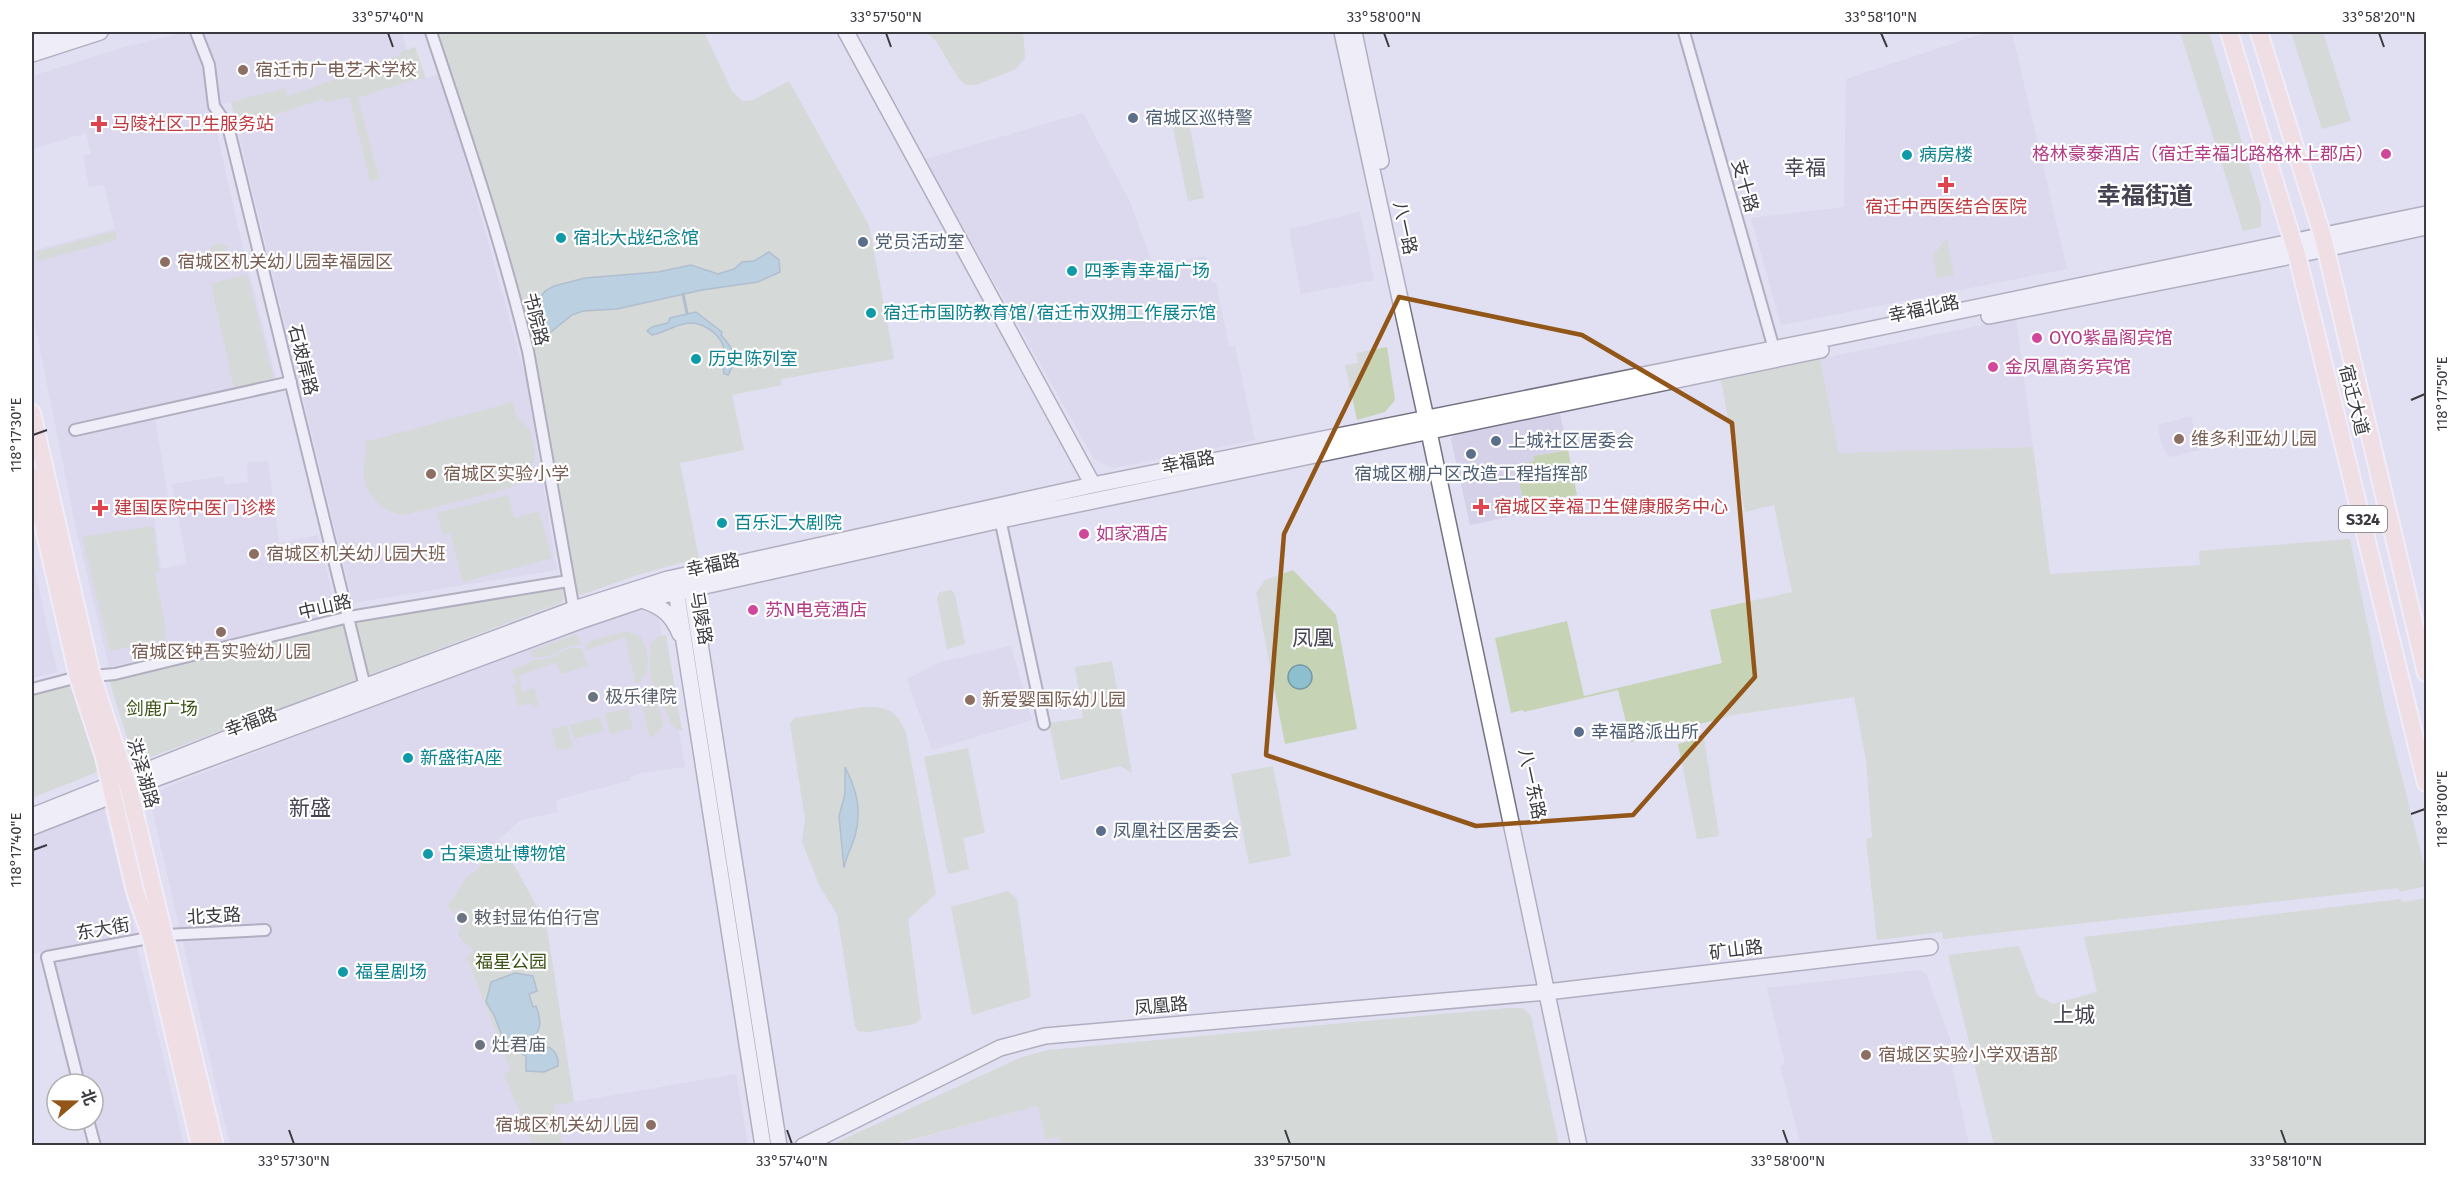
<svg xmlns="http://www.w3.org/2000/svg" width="2458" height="1177" font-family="'Fira Sans','Noto Sans SC',sans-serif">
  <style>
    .built { fill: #d4d1e9 }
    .green { fill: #c6d3b5 }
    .water { fill: #8cc0cf; stroke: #7498a4; stroke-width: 1.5 }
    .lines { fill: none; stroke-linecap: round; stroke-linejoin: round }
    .stream { stroke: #7498a4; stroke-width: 3 }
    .street-casing { stroke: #757384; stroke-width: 14 }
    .secondary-casing { stroke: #757384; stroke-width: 18 }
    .primary-casing { stroke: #fff; stroke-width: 20 }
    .street { stroke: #fff; stroke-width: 10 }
    .secondary { stroke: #fff; stroke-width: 15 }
    .primary { stroke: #ffddd3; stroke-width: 16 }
    .marked { fill: none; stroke: #935619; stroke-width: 4.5; stroke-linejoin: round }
    .ticks { fill: none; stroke: #3b3a41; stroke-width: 2 }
    .education-dot { fill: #8d6e63; stroke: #fff; stroke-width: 2 }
    .service-dot { fill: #5c6f8a; stroke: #fff; stroke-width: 2 }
    .health-dot { fill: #e0444e; stroke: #fff; stroke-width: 2 }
    .hotel-dot { fill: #d1479c; stroke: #fff; stroke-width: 2 }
    .culture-dot { fill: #0f9aa8; stroke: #fff; stroke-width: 2 }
    .worship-dot { fill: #6b7280; stroke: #fff; stroke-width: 2 }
    .labels { text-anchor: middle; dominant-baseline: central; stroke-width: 4.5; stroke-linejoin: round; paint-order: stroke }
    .shield { fill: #fff; stroke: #76757a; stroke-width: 1.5 }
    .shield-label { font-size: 16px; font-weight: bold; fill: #3b3a41 }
    .education-label { font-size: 18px; fill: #785e54; stroke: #fff; text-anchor: start }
    .service-label { font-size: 18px; fill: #4e5e75; stroke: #fff; text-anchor: start }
    .health-label { font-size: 18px; fill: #be3a42; stroke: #fff; text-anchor: start }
    .hotel-label { font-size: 18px; fill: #b23c85; stroke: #fff; text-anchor: start }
    .culture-label { font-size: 18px; fill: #0d838f; stroke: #fff; text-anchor: start }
    .street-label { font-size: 18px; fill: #3b3a41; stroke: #fff }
    .worship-label { font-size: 18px; fill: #5b616d; stroke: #fff; text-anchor: start }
    .park-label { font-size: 18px; fill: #3d5317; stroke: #fff }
    .quarter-label { font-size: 21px; fill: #454352; stroke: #fff }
    .district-label { font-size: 24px; font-weight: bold; fill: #454352; stroke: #fff }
    .neatline { fill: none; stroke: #3b3a41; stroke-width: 2 }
    .ticks-label { font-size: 15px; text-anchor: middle; fill: #3b3a41 }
  </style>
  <rect width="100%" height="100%" fill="#e1dff2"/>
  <!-- built -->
  <path class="built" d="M186,32L198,46L237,223L276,379L153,408L169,501L152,503L161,569L187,564L172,484L224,476L225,485L248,482L247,462L268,461L279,543L318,535L337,613L109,667L77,533L32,309V251L115,229L104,185L89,187L83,156L91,154L86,133L32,149V76L125,47Z
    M204,32H402L407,50L401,52V55L352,69L353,73L288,97L285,89L220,105L214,64Z
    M1988,32H2012L2067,269L1781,325L1751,218L1844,207L1846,79Z
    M438,74L464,155L526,379L557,570L353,603L237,127L323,99L325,103L349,97L370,181L379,178L358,98L417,79L421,80Z
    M1083,113L1130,202L1153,265L1206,256L1212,283H1216L1229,346H1235L1255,440L1113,468L1094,459L925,159Z
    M1360,212L1374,280L1301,294L1289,229Z
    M2016,318L2033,447L1839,453L1820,359Z
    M1560,414L1568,449L1533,456L1534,462L1527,468L1518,470L1526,513L1470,525L1451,439L1456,433Z
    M2191,416L2200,450L2169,457L2163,448L2158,429L2159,425Z
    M32,557L57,672L32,678Z
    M638,604L655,612L659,620L685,767L642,773L630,777L631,780L556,800L557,812L521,820L499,839L546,923L574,1102L736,1074L748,1145H230L152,809L154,799L160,791L169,786Z
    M1011,646L1032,720L932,750L907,679L940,662Z
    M103,806L136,935L32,954V835Z
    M136,944L184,1145H97L93,1120V1084H82L53,964Z
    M1919,970L1926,974L1952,1044L1948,1046L1969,1145H1801L1780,1066L1785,1064L1767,988Z
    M1038,1106L1045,1139L1060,1137L1061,1145L892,1146Z"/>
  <!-- green -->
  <path class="green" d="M435,32H704L732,91L743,101L753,100L789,81L869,225L894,359L781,379L782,385L732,395L744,450L680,463L699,558L637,575L581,595L575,593C557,491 544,387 517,288C494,201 464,117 435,32Z
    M925,32H1023L1025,58L1016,69L976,85H966L959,79L936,41Z
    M2180,32H2209L2261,206V227L2243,231Z
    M2291,32H2323L2351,121L2322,129Z
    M415,47L426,79H417L358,98L379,178L370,181L349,97L325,103L323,99L237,127L231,102L285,88L288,96L353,73L352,69L401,55L400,52Z
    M1188,119L1204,198L1188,201L1172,123Z
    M115,231L117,240L38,261L36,252Z
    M1947,238L1954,275L1937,278L1933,255Z
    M219,243L228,247L225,251V257L231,263L227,267L220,270L209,264L207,255L211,247Z
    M247,274L274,380L234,388L211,284Z
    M1387,347L1395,400L1385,412L1357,420L1345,365L1358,363L1356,353Z
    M1820,359L1839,453L2033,447L2050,574L2200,565L2199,551L2350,539L2385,711L2426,872V886L2400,892L2398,888L1943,939L1942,932L1877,940L1866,839L1872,837L1866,760L1854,697L1734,715L1631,742L1618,690L1524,712L1523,710L1511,713L1495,638L1567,621L1584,696L1722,663L1710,610L1792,592L1774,505L1745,512L1721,380Z
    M513,402L516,415L530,430L535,449L534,459L526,477L510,488L405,515C381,513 364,493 364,470C364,458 368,455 365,442Z
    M1568,450L1577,495L1524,505L1517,470L1527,468L1526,463L1534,461L1533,456Z
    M508,495L514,518L539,511L552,558L463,582L450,533L443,535L437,513Z
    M150,526L154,528L159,572L155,573L166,631L143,635L165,632L166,640L132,647L130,637L131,647L110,651L82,537Z
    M1293,570L1336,615L1357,729L1285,744L1256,593L1265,580Z
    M563,586L565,591L563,602L135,763L109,680L356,618Z
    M951,590L955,594L965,644L947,649L937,598L940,592Z
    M626,631L640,636C649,649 653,676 636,684L625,637L587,650L586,645L590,641Z
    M576,634L581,645L570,646L549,656L533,658L530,651Z
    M666,635L682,731C668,727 670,717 663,706C661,702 657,699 654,695C649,684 649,655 651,643L659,636Z
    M570,648H581L588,666L561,674L556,662L519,676L522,692L534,688L539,706L533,708L532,703L518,706L513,686L517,684L512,670L532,661L550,658Z
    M1112,661L1132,773L1121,766L1061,780L1049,723L1083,718L1075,667Z
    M72,682L102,770L32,798V692Z
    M642,687L646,689C656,705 676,726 650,738L638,688Z
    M864,707C888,706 897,711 906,733L936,894L908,919L921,1018L915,1024L869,1032L858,1031L855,1026L837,914L820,887L802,842L805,819L790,724L794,718Z
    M628,708L633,728L610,734L605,714Z
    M600,717L604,731L574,739L570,725Z
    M567,725L573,747L557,751L551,729Z
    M1704,737L1719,836L1697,839L1678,744Z
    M968,748L985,833L963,838L969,869L948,874L924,757Z
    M1273,766L1291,856L1249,864L1231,774Z
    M504,847L546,923L574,1102L554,1105L562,1145H533L504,1074L511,1070L467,958L473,950L458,936L461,927L470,921L462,908L453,913L448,906L466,878Z
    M1008,891L1017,899L1031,997L972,1015L951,907Z
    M2426,898V1145H1994L1948,955L2019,946L2037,995L2053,1004L2097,992L2084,937L2401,899L2403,902Z
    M1508,1008H1522L1531,1016L1559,1145H1061L1059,1137L1045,1139L1038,1106L892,1145H831L1022,1057L1048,1050Z"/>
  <!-- water -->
  <path class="water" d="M769,252L779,260L780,272L758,282L702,290L617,309L583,311L572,315L542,339H537L533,334L531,322L535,304L545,291L554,286L585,278L658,272L691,265L718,274L734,269L742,262L754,261Z
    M696,312L722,332L721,335C734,349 738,358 728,375L724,374C722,364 726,354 723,345C717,331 699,320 684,324C673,326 663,333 652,335L647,331L652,327L668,323L670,318Z
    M1288 677a12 12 0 1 1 24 0a12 12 0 1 1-24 0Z
    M845,767C857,790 862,811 855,836C852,847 846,856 844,868L839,816L845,794Z
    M515,973L533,976L537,991L529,994L533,1007L536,1006C543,1024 540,1029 531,1043L536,1052L549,1047C556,1052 559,1057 558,1066L544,1072L526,1071V1056L505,1044L494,1015L486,1002L491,982Z"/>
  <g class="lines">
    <!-- stream -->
    <path class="stream" d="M683,294L687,313"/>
    <defs>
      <path id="street" d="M196,32L209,65L214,106L228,126L366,691
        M431,32C466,137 502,243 528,351L575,616
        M1684,32L1774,349
        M75,430L291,382
        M999,514L1044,724
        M92,676L115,674L349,617L568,581
        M32,689L78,677
        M79,1084L47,957L165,935L265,930
        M88,1120L95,1146"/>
      <path id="secondary" d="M846,32L1093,485
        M1342,32L1429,432L1579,1146
        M1354,32L1381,161
        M32,42L64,32
        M32,54L100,32
        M1989,316L2297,255L2426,227
        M690,580L779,1146
        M675,584L763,1146
        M642,600C661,606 672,614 680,634
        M32,816L253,728L574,609L668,579L1093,485L1843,335L2426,214
        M32,827L157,778L577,622L642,600L1001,520L1821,350
        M803,1146L1000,1048L1045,1036L1547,992L1930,947"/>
      <path id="primary" d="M2229,32L2297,255L2426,783
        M2259,32L2323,237L2426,673
        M32,413L92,676L129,789L215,1146
        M32,476L78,677L104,757L135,891L151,937L200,1146"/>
    </defs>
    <!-- street casing -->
    <use href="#street" class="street-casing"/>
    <!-- secondary casing -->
    <use href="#secondary" class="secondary-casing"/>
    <!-- primary casing -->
    <use href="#primary" class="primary-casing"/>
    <!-- street -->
    <use href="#street" class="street"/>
    <!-- secondary -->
    <use href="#secondary" class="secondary"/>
    <!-- primary -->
    <use href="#primary" class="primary"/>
  </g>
  <!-- marked area -->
  <path d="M0 0H2458V1177H0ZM1399,297L1582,335L1732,423L1755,677L1633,815L1476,826L1266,755L1284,534Z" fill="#e1dff2" fill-opacity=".55" fill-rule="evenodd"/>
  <path class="marked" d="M1399,297L1582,335L1732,423L1755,677L1633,815L1476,826L1266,755L1284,534Z"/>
  <!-- ticks -->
  <path class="ticks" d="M388,33L393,47M886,33L891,47M1384,33L1389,47M1881,33L1887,47M2379,33L2384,47M2411,400L2425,394M33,435L47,430M2411,814L2425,809M33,850L47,845M289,1130L294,1144M787,1130L792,1144M1285,1130L1290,1144M1783,1130L1788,1144M2281,1130L2286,1144"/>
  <!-- markers -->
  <g class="education-dot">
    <circle cx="243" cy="70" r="6"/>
    <circle cx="165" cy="262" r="6"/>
    <circle cx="2179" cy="439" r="6"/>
    <circle cx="431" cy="474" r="6"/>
    <circle cx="254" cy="554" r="6"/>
    <circle cx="221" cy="632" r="6"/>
    <circle cx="970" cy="700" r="6"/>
    <circle cx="1866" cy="1055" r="6"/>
    <circle cx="651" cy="1125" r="6"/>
  </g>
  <g class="service-dot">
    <circle cx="1133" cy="118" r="6"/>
    <circle cx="863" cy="242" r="6"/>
    <circle cx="1496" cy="441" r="6"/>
    <circle cx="1471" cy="454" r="6"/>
    <circle cx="1579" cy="732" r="6"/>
    <circle cx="1101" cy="831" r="6"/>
  </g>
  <g class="health-dot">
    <path d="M96 115h6v6h6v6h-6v6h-6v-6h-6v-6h6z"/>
    <path d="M1943 176h6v6h6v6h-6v6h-6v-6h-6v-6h6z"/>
    <path d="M1478 498h6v6h6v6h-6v6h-6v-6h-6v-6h6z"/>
    <path d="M97 499h6v6h6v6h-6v6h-6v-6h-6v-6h6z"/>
  </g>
  <g class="hotel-dot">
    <circle cx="2386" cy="154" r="6"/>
    <circle cx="2037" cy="338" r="6"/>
    <circle cx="1993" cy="367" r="6"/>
    <circle cx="1084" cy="534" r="6"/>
    <circle cx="753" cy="610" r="6"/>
  </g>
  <g class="culture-dot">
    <circle cx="1907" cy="155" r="6"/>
    <circle cx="561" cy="238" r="6"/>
    <circle cx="1072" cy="271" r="6"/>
    <circle cx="871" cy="313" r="6"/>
    <circle cx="696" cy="359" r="6"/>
    <circle cx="722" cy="523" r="6"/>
    <circle cx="408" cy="758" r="6"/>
    <circle cx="428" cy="854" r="6"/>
    <circle cx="343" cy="972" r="6"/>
  </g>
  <g class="worship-dot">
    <circle cx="593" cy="697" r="6"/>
    <circle cx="462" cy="918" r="6"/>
    <circle cx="480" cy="1045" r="6"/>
  </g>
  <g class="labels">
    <!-- shield labels -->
    <rect class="shield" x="2339" y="506" width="48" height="26" rx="4.5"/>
    <g class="shield-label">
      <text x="2363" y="519">S324</text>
    </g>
    <!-- education labels -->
    <g class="education-label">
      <text x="255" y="70">宿迁市广电艺术学校</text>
      <text x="177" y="262">宿城区机关幼儿园幸福园区</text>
      <text x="2191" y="439">维多利亚幼儿园</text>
      <text x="443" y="474">宿城区实验小学</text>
      <text x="266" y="554">宿城区机关幼儿园大班</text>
      <text x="221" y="652" text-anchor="middle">宿城区钟吾实验幼儿园</text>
      <text x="982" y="700">新爱婴国际幼儿园</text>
      <text x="1878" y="1055">宿城区实验小学双语部</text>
      <text x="639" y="1125" text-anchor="end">宿城区机关幼儿园</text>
    </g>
    <!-- service labels -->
    <g class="service-label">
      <text x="1145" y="118">宿城区巡特警</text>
      <text x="875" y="242">党员活动室</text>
      <text x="1508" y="441">上城社区居委会</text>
      <text x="1471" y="474" text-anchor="middle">宿城区棚户区改造工程指挥部</text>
      <text x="1591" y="732">幸福路派出所</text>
      <text x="1113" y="831">凤凰社区居委会</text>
    </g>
    <!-- health labels -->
    <g class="health-label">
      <text x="112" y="124">马陵社区卫生服务站</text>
      <text x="1946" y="207" text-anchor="middle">宿迁中西医结合医院</text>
      <text x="1494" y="507">宿城区幸福卫生健康服务中心</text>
      <text x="114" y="508">建国医院中医门诊楼</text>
    </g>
    <!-- hotel labels -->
    <g class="hotel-label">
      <text x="2374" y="154" text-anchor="end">格林豪泰酒店（宿迁幸福北路格林上郡店）</text>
      <text x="2049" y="338">OYO紫晶阁宾馆</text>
      <text x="2005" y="367">金凤凰商务宾馆</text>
      <text x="1096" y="534">如家酒店</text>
      <text x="765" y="610">苏N电竞酒店</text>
    </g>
    <!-- culture labels -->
    <g class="culture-label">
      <text x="1919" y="155">病房楼</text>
      <text x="573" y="238">宿北大战纪念馆</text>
      <text x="1084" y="271">四季青幸福广场</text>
      <text x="883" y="313">宿迁市国防教育馆/宿迁市双拥工作展示馆</text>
      <text x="708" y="359">历史陈列室</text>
      <text x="734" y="523">百乐汇大剧院</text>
      <text x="420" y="758">新盛街A座</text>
      <text x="440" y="854">古渠遗址博物馆</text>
      <text x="355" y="972">福星剧场</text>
    </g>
    <!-- street labels -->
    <g class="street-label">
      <text transform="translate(1745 186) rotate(74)">支十路</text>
      <text transform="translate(1405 228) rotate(78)">八一路</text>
      <text transform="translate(1924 309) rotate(-12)">幸福北路</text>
      <text transform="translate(536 319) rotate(76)">书院路</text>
      <text transform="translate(303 360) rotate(76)">石坡岸路</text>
      <text transform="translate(2354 400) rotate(76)">宿迁大道</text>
      <text transform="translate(1188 462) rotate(-11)">幸福路</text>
      <text transform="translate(713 565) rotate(-12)">幸福路</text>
      <text transform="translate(325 607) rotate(-13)">中山路</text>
      <text transform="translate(701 618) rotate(80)">马陵路</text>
      <text transform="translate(251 722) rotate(-20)">幸福路</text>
      <text transform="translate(143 773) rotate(74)">洪泽湖路</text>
      <text transform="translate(1532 784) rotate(78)">八一东路</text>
      <text transform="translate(214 916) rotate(-3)">北支路</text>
      <text transform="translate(103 929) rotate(-10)">东大街</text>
      <text transform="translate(1736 950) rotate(-7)">矿山路</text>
      <text transform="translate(1161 1006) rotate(-5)">凤凰路</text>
    </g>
    <!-- worship labels -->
    <g class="worship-label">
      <text x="605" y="697">极乐律院</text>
      <text x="474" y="918">敕封显佑伯行宫</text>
      <text x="492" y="1045">灶君庙</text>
    </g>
    <!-- park labels -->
    <g class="park-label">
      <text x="162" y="709">剑鹿广场</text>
      <text x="511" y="962">福星公园</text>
    </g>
    <!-- quarter labels -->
    <g class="quarter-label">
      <text x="1805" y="168">幸福</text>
      <text x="1313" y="638">凤凰</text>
      <text x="310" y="808">新盛</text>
      <text x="2074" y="1015">上城</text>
    </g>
    <!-- district labels -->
    <g class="district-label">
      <text x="2145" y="196">幸福街道</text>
    </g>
  </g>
  <!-- border -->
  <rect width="2458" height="1177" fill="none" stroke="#ffffff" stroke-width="66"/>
  <!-- north arrow -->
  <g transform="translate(75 1102) rotate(70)"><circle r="28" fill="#ffffff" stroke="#b1b0b3" stroke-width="1.5"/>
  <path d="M0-4.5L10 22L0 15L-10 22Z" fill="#935619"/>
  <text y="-9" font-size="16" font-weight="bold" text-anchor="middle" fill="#3b3a41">北</text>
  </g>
  <rect x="33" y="33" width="2392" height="1111" class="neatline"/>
  <g class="ticks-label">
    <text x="388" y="22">33°57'40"N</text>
    <text x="886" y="22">33°57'50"N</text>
    <text x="1384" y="22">33°58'00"N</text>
    <text x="1881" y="22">33°58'10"N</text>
    <text x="2379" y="22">33°58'20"N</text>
    <text transform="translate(2442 394) rotate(-90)" y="5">118°17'50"E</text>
    <text transform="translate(16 435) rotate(-90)" y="5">118°17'30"E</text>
    <text transform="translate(2442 809) rotate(-90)" y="5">118°18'00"E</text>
    <text transform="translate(16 850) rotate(-90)" y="5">118°17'40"E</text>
    <text x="294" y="1166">33°57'30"N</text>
    <text x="792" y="1166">33°57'40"N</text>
    <text x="1290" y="1166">33°57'50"N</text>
    <text x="1788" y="1166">33°58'00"N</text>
    <text x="2286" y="1166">33°58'10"N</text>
  </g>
</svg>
